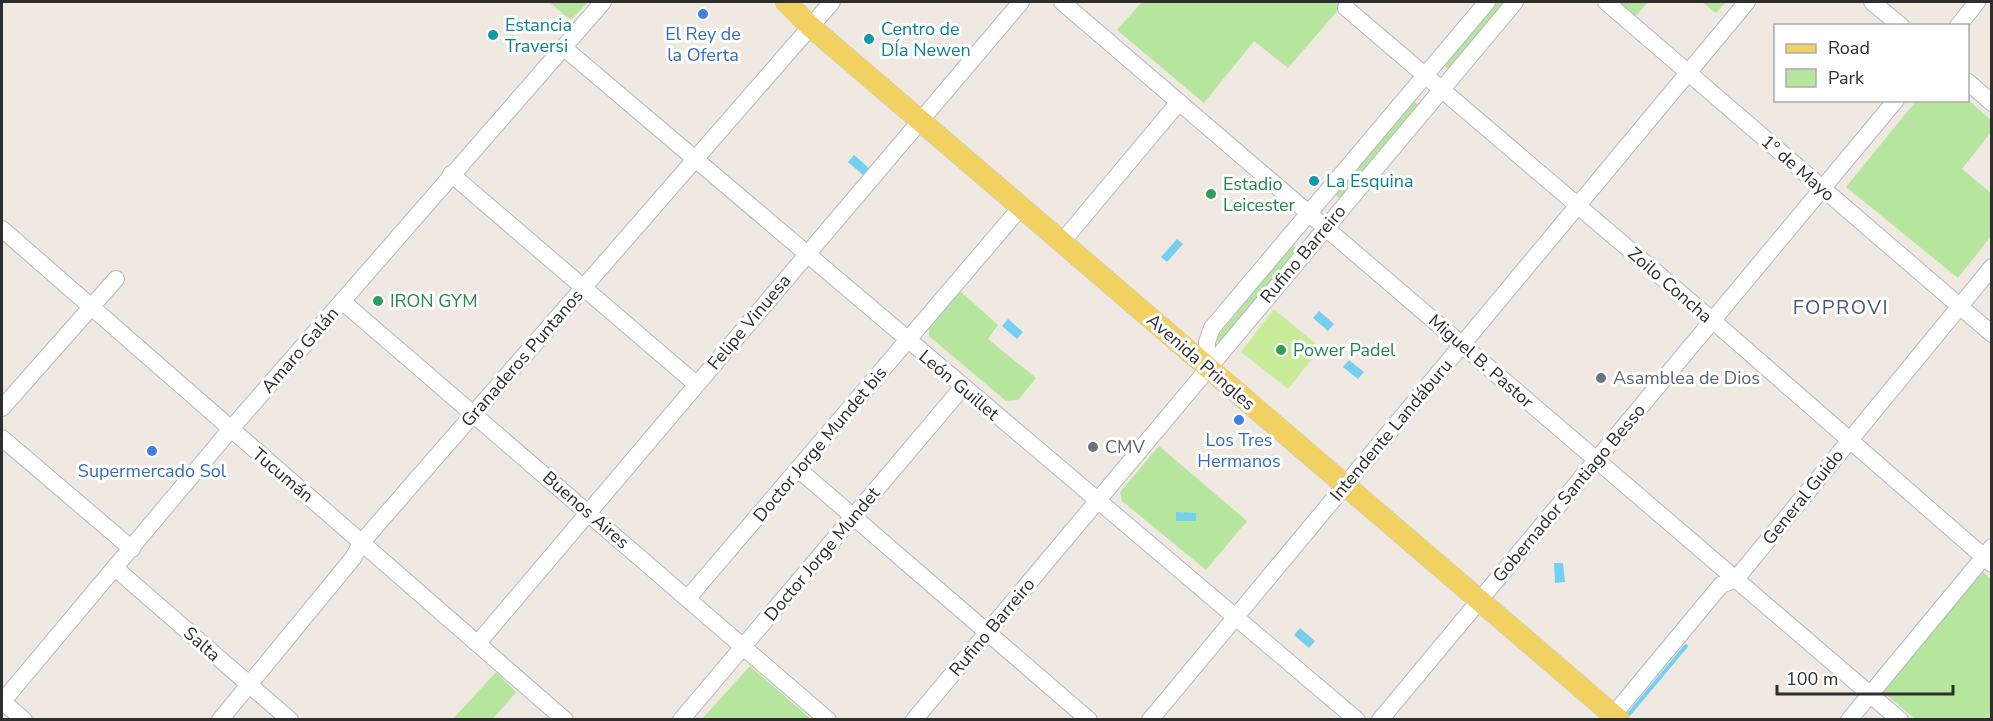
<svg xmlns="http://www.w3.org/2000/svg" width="1993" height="721" font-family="'Nunito Sans',sans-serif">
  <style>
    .green { fill: #b6e59e }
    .pitch { fill: #c9ec9a }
    .water { fill: #75cff0 }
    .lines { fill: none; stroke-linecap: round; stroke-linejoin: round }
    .stream { stroke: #75cff0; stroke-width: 4 }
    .minor-casing { stroke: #b4b7c1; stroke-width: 18 }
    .major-casing { stroke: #c9c9c9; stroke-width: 22 }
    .minor { stroke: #fff; stroke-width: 16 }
    .major { stroke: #f2d163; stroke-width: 21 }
    .shop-dot { fill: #3f7fe0; stroke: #fff; stroke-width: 2 }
    .culture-dot { fill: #0f9aa8; stroke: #fff; stroke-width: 2 }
    .leisure-dot { fill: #2e9e5b; stroke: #fff; stroke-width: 2 }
    .worship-dot { fill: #6b7280; stroke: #fff; stroke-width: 2 }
    .labels { text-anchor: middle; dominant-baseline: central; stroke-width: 6; stroke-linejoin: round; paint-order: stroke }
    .culture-label { font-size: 18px; fill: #0d838f; stroke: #fff; text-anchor: start }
    .shop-label { font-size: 18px; fill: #366cbe; stroke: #fff }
    .street-label { font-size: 18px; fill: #2e2e2e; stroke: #fff }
    .leisure-label { font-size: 18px; fill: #27864d; stroke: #fff; text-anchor: start }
    .worship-label { font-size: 18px; fill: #5b616d; stroke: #fff; text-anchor: start }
    .neighbourhood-label { font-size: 20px; letter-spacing: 1.5px; fill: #4d5680; stroke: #fff }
  </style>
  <rect width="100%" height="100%" fill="#efe9e1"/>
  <!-- green -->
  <path class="green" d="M549,2H588L571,20Z
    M1142,2H1345L1288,68L1254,41L1204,103L1117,30Z
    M1496,2H1506L1450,70L1444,65Z
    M1614,2H1648L1634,18Z
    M1702,2H1726L1716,13Z
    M1412,100L1418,105L1341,199L1334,194Z
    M1968,100L1991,120V132L1962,169L1991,193V236L1958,278L1846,187L1916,101Z
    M1292,245L1299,250L1221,343L1215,339Z
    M960,291L998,325L988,339L1036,378L1018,400L1006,401L929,336V329Z
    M1159,446L1247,521L1206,570L1122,501L1120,492Z
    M1982,571L1991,579V719H1915L1881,690Z
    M750,666L811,719H702Z
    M496,672L516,692L493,719H453Z"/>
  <!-- pitch -->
  <path class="pitch" d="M1274,309L1321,348L1288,389L1241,352Z"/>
  <!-- water -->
  <path class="water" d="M854,155L869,168L863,175L848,162Z
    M1177,239L1183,244L1167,262L1161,257Z
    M1319,311L1334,324L1328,331L1313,318Z
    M1008,319L1023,332L1017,339L1002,326Z
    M1349,360L1364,372L1358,379L1343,367Z
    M1176,512L1196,513V521H1176Z
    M1554,563H1563L1565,582L1555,583Z
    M1300,628L1315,641L1309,648L1294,635Z"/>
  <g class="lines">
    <!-- stream -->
    <path class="stream" d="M1629,714L1686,646"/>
    <defs>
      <path id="minor" d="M1062,2L1900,720
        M1606,2L1992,334
        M1872,2L1901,26
        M1346,8L1712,320L1992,564
        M1958,26L1977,2
        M563,47L1357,720
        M1968,82L1992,103
        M451,174L696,384
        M2,229L565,720
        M1062,242L1179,102
        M343,302L828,720
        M1207,368V342L1212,328L1487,2
        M2,408L116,279
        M2,438L132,549
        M798,469L1089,720
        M115,568L290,720
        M688,598L1021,207
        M478,643L1021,2
        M2,701L24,720
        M2,702L230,430L603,2
        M220,720L353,558L362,542L832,2
        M681,720L962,388
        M914,720L1515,2
        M1150,720L1747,2
        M1380,720L1896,100
        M1609,720L1721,585L1736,579L1992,267
        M1849,720L1992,547"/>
      <path id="major" d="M786,2L811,27L1619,720"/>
    </defs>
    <!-- minor casing -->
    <use href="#minor" class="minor-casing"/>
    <!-- major casing -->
    <use href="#major" class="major-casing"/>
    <!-- minor -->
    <use href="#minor" class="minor"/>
    <!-- major -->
    <use href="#major" class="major"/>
  </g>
  <!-- markers -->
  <g class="shop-dot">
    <circle cx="703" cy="14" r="6"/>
    <circle cx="1239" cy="420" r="6"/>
    <circle cx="152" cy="451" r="6"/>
  </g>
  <g class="culture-dot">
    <circle cx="493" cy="35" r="6"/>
    <circle cx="869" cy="39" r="6"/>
    <circle cx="1314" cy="181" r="6"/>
  </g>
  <g class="leisure-dot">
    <circle cx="1211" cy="194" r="6"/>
    <circle cx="378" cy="301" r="6"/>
    <circle cx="1281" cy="350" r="6"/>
  </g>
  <g class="worship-dot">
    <circle cx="1601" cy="378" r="6"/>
    <circle cx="1093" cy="447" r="6"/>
  </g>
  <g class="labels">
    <!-- culture labels -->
    <g class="culture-label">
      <text x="505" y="25">Estancia<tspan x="505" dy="21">Traversi</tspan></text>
      <text x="881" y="29">Centro de<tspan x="881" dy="21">DÍa Newen</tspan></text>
      <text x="1326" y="181">La Esquina</text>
    </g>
    <!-- shop labels -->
    <g class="shop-label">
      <text x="703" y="34">El Rey de<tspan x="703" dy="21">la Oferta</tspan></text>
      <text x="1239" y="440">Los Tres<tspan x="1239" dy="21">Hermanos</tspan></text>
      <text x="152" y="471">Supermercado Sol</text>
    </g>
    <!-- street labels -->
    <g class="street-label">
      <text transform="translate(1798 168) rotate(41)">1º de Mayo</text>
      <text transform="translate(1303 254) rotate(-50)">Rufino Barreiro</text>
      <text transform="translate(1670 285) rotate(41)">Zoilo Concha</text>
      <text transform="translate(749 322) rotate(-50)">Felipe Vinuesa</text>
      <text transform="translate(300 350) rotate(-49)">Amaro Galán</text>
      <text transform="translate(522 358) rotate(-49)">Granaderos Puntanos</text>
      <text transform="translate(1481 361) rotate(41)">Miguel B. Pastor</text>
      <text transform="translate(1201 362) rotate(41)">Avenida Pringles</text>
      <text transform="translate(959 385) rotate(40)">León Guillet</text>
      <text transform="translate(1391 430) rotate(-50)">Intendente Landáburu</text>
      <text transform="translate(820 444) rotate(-50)">Doctor Jorge Mundet bis</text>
      <text transform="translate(283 475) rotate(40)">Tucumán</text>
      <text transform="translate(1569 493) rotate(-50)">Gobernador Santiago Besso</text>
      <text transform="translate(1803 497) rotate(-51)">General Guido</text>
      <text transform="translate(586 510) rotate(41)">Buenos Aires</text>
      <text transform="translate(822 554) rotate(-50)">Doctor Jorge Mundet</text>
      <text transform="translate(992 627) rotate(-50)">Rufino Barreiro</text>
      <text transform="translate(202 644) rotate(41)">Salta</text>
    </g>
    <!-- leisure labels -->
    <g class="leisure-label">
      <text x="1223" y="184">Estadio<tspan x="1223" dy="21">Leicester</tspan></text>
      <text x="390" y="301">IRON GYM</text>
      <text x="1293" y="350">Power Padel</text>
    </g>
    <!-- worship labels -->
    <g class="worship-label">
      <text x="1613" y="378">Asamblea de Dios</text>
      <text x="1105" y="447">CMV</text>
    </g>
    <!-- neighbourhood labels -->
    <g class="neighbourhood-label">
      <text x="1841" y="307">FOPROVI</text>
    </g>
  </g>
  <!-- border -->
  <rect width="1993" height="721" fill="none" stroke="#2e2e2e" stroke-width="6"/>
  <!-- legend -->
  <rect x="1774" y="24" width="195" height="78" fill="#ffffff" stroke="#ababab" stroke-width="1.5"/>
  <rect x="1786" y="44" width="30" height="9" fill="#f2d163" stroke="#ababab" stroke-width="1.5"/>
  <text x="1828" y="54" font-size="18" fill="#2e2e2e">Road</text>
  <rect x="1786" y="69" width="30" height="18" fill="#b6e59e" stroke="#ababab" stroke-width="1.5"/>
  <text x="1828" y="84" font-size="18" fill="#2e2e2e">Park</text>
  <!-- scale -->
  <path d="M1777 685v9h176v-9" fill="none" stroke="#2e2e2e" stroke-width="3"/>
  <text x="1786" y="685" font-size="18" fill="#2e2e2e" stroke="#ffffff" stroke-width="4.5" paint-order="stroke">100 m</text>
</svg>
